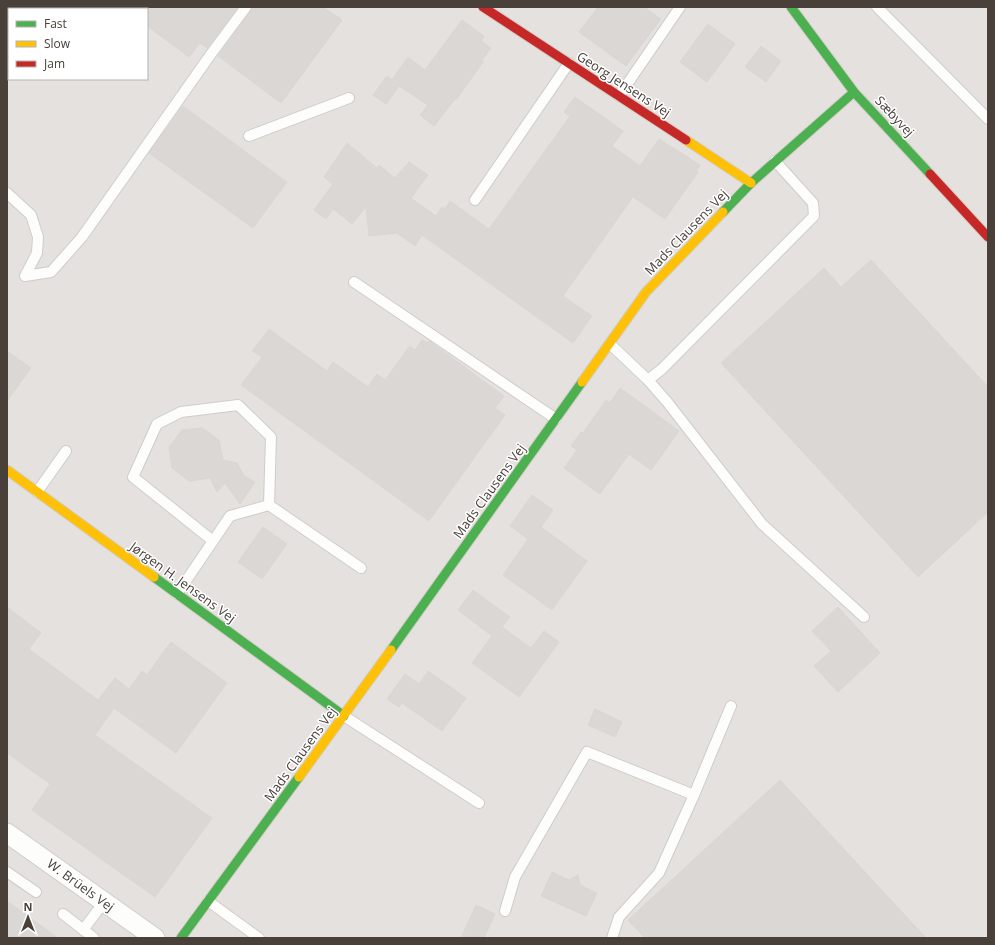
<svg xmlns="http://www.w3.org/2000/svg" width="995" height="945" font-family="'Open Sans',sans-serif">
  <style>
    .industrial { fill: #e5e1df; fill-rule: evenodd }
    .parking { fill: #e4e1de }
    .building { fill: #dad7d4; stroke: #dad7d3 }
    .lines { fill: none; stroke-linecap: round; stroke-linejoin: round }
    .lane-casing { stroke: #cfccc9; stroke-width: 12 }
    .street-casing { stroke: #cfccc9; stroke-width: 21 }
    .fast-casing { stroke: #d2cdc6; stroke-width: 11 }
    .slow-casing { stroke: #d2cdc6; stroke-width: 11 }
    .jam-casing { stroke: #d2cdc6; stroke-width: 11 }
    .lane { stroke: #fdfdfc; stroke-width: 10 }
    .street { stroke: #fdfdfc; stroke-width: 19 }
    .fast { stroke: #4caf50; stroke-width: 9 }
    .slow { stroke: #ffc107; stroke-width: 9 }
    .jam { stroke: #c62828; stroke-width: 9 }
    .labels { text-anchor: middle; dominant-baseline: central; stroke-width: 3; stroke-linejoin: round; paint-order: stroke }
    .street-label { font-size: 13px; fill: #484039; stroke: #fff }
  </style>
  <rect width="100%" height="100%" fill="#f2f0ed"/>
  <!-- industrial -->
  <path class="industrial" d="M7,7H988V938H7ZM9,9H147V79H9Z"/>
  <!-- parking -->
  <path class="parking" d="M532,62L578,94L492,219L446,188Z
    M7,853L49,881L29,909L7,894Z"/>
  <!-- building -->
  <path class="building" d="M147,7H238L207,48L200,43L189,57L147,26Z
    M252,7H323L342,20L281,103L218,56L251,11Z
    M598,7H644L661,19L626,66L579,32Z
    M462,20L484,36L481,41L491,48L482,60L483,62L456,100L455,99L434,126L420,115L428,105L399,86L386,104L373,95L387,76L392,80L408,57L425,70Z
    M708,24L735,44L707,82L680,62Z
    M761,46L781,61L766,82L745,67Z
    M575,97L623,131L612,146L640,166L659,139L700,165L696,171L698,172L665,219L633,197L563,296L592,316L573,343L422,235L415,246L397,233L369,236L366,207L352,224L333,209L326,219L314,210L333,184L324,177L347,143L377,168L379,165L395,178L409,162L428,175L411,198L436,216L442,207L445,209L450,201L489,229L570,116L564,112Z
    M183,106L287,182L253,228L149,153Z
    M871,260L988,387V512L918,577L721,363L824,268L841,287Z
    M269,329L327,371L333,362L368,387L377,374L385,380L410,346L415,350L422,340L427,343L429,341L504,396L495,408L505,415L429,521L241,385L262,357L252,351Z
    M7,351L31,368L7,401Z
    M620,388L679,431L651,470L629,454L600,494L564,468L577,450L571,446L581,432L583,433L606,400L610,403Z
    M202,428L219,440L223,460L237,463L244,476L255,482L240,504L225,483L217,492L210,478L189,481L172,468L169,447L182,430Z
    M532,495L553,510L541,527L587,561L552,610L503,575L528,539L510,526Z
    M263,527L287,544L262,579L238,562Z
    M473,590L510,617L502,627L531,648L544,631L559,642L519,697L472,663L492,636L458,610Z
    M7,607L41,633L29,649L98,700L115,678L129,689L142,671L147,675L171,642L227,683L176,753L114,708L95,735L212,818L155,897L32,810L50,784L7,753Z
    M838,607L880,653L838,692L814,666L831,651L812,631Z
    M428,671L466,698L442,731L402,703L399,707L387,699L405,674L419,684Z
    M595,709L622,722L615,737L588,725Z
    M780,780L926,938H645L628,920Z
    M552,872L569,880L578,875L580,885L597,893L586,916L541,896Z
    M7,901L58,938H7Z
    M476,905L495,914L484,938H461Z"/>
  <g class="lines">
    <defs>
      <path id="lane" d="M877,7L988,119
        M619,96L680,7
        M249,136L349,98
        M7,193L31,215L38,237L37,253L25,276
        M475,200L569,63
        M25,276L51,272L82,237L211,54L246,7
        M354,282L556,419
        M610,344L648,380L662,369L814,216L813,203L775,161
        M648,380L668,403L762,524L864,617
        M37,492L66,451
        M213,541L133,477L157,424L181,412L238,405L271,437L269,505
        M177,594L230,516L269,505L361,568
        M344,716L479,803
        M7,872L36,892
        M208,901L259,938
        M505,911L515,877L587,752L694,795
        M63,914L94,938
        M83,930L104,902
        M612,938L619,917L659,873L694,795L731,706"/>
      <path id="street" d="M7,833L155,938"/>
      <path id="fast" d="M791,7L854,92L930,174
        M723,212L751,183L854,92
        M154,577L344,716
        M391,650L582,382
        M181,938L299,777"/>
      <path id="slow" d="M686,140L751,183
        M582,382L646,292L723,212
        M7,470L154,577
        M299,777L391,650"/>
      <path id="jam" d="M483,7L686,140
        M930,174L988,237"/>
    </defs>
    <!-- lane casing -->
    <use href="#lane" class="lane-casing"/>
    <!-- street casing -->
    <use href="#street" class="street-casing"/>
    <!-- fast casing -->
    <use href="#fast" class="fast-casing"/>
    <!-- slow casing -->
    <use href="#slow" class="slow-casing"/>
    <!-- jam casing -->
    <use href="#jam" class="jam-casing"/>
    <!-- lane -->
    <use href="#lane" class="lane"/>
    <!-- street -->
    <use href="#street" class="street"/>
    <!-- fast -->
    <use href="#fast" class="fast"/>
    <!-- slow -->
    <use href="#slow" class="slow"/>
    <!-- jam -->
    <use href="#jam" class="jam"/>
  </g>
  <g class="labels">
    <!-- street labels -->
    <g class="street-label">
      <text transform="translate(624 84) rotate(33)">Georg Jensens Vej</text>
      <text transform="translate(895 116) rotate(47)">Sæbyvej</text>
      <text transform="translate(686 232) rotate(-46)">Mads Clausens Vej</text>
      <text transform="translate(489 491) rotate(-54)">Mads Clausens Vej</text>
      <text transform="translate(183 582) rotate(36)">Jørgen H. Jensens Vej</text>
      <text transform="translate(300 754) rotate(-54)">Mads Clausens Vej</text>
      <text transform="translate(81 885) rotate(36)">W. Brüels Vej</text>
    </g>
  </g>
  <!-- border -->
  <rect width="995" height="945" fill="none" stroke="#484039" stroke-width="16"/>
  <!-- legend -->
  <rect x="8" y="8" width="140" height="72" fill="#ffffff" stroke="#b6b3b0"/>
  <rect x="16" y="21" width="20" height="6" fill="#4caf50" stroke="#b6b3b0"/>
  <text x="44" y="28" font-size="12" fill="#484039">Fast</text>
  <rect x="16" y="41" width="20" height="6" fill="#ffc107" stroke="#b6b3b0"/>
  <text x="44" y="48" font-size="12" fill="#484039">Slow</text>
  <rect x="16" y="61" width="20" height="6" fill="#c62828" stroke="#b6b3b0"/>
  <text x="44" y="68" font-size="12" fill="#484039">Jam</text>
  <!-- north arrow -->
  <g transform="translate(28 917)" stroke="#ffffff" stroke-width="3" paint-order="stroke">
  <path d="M0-3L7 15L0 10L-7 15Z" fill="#484039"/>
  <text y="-6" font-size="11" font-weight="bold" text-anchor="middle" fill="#484039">N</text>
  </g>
</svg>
